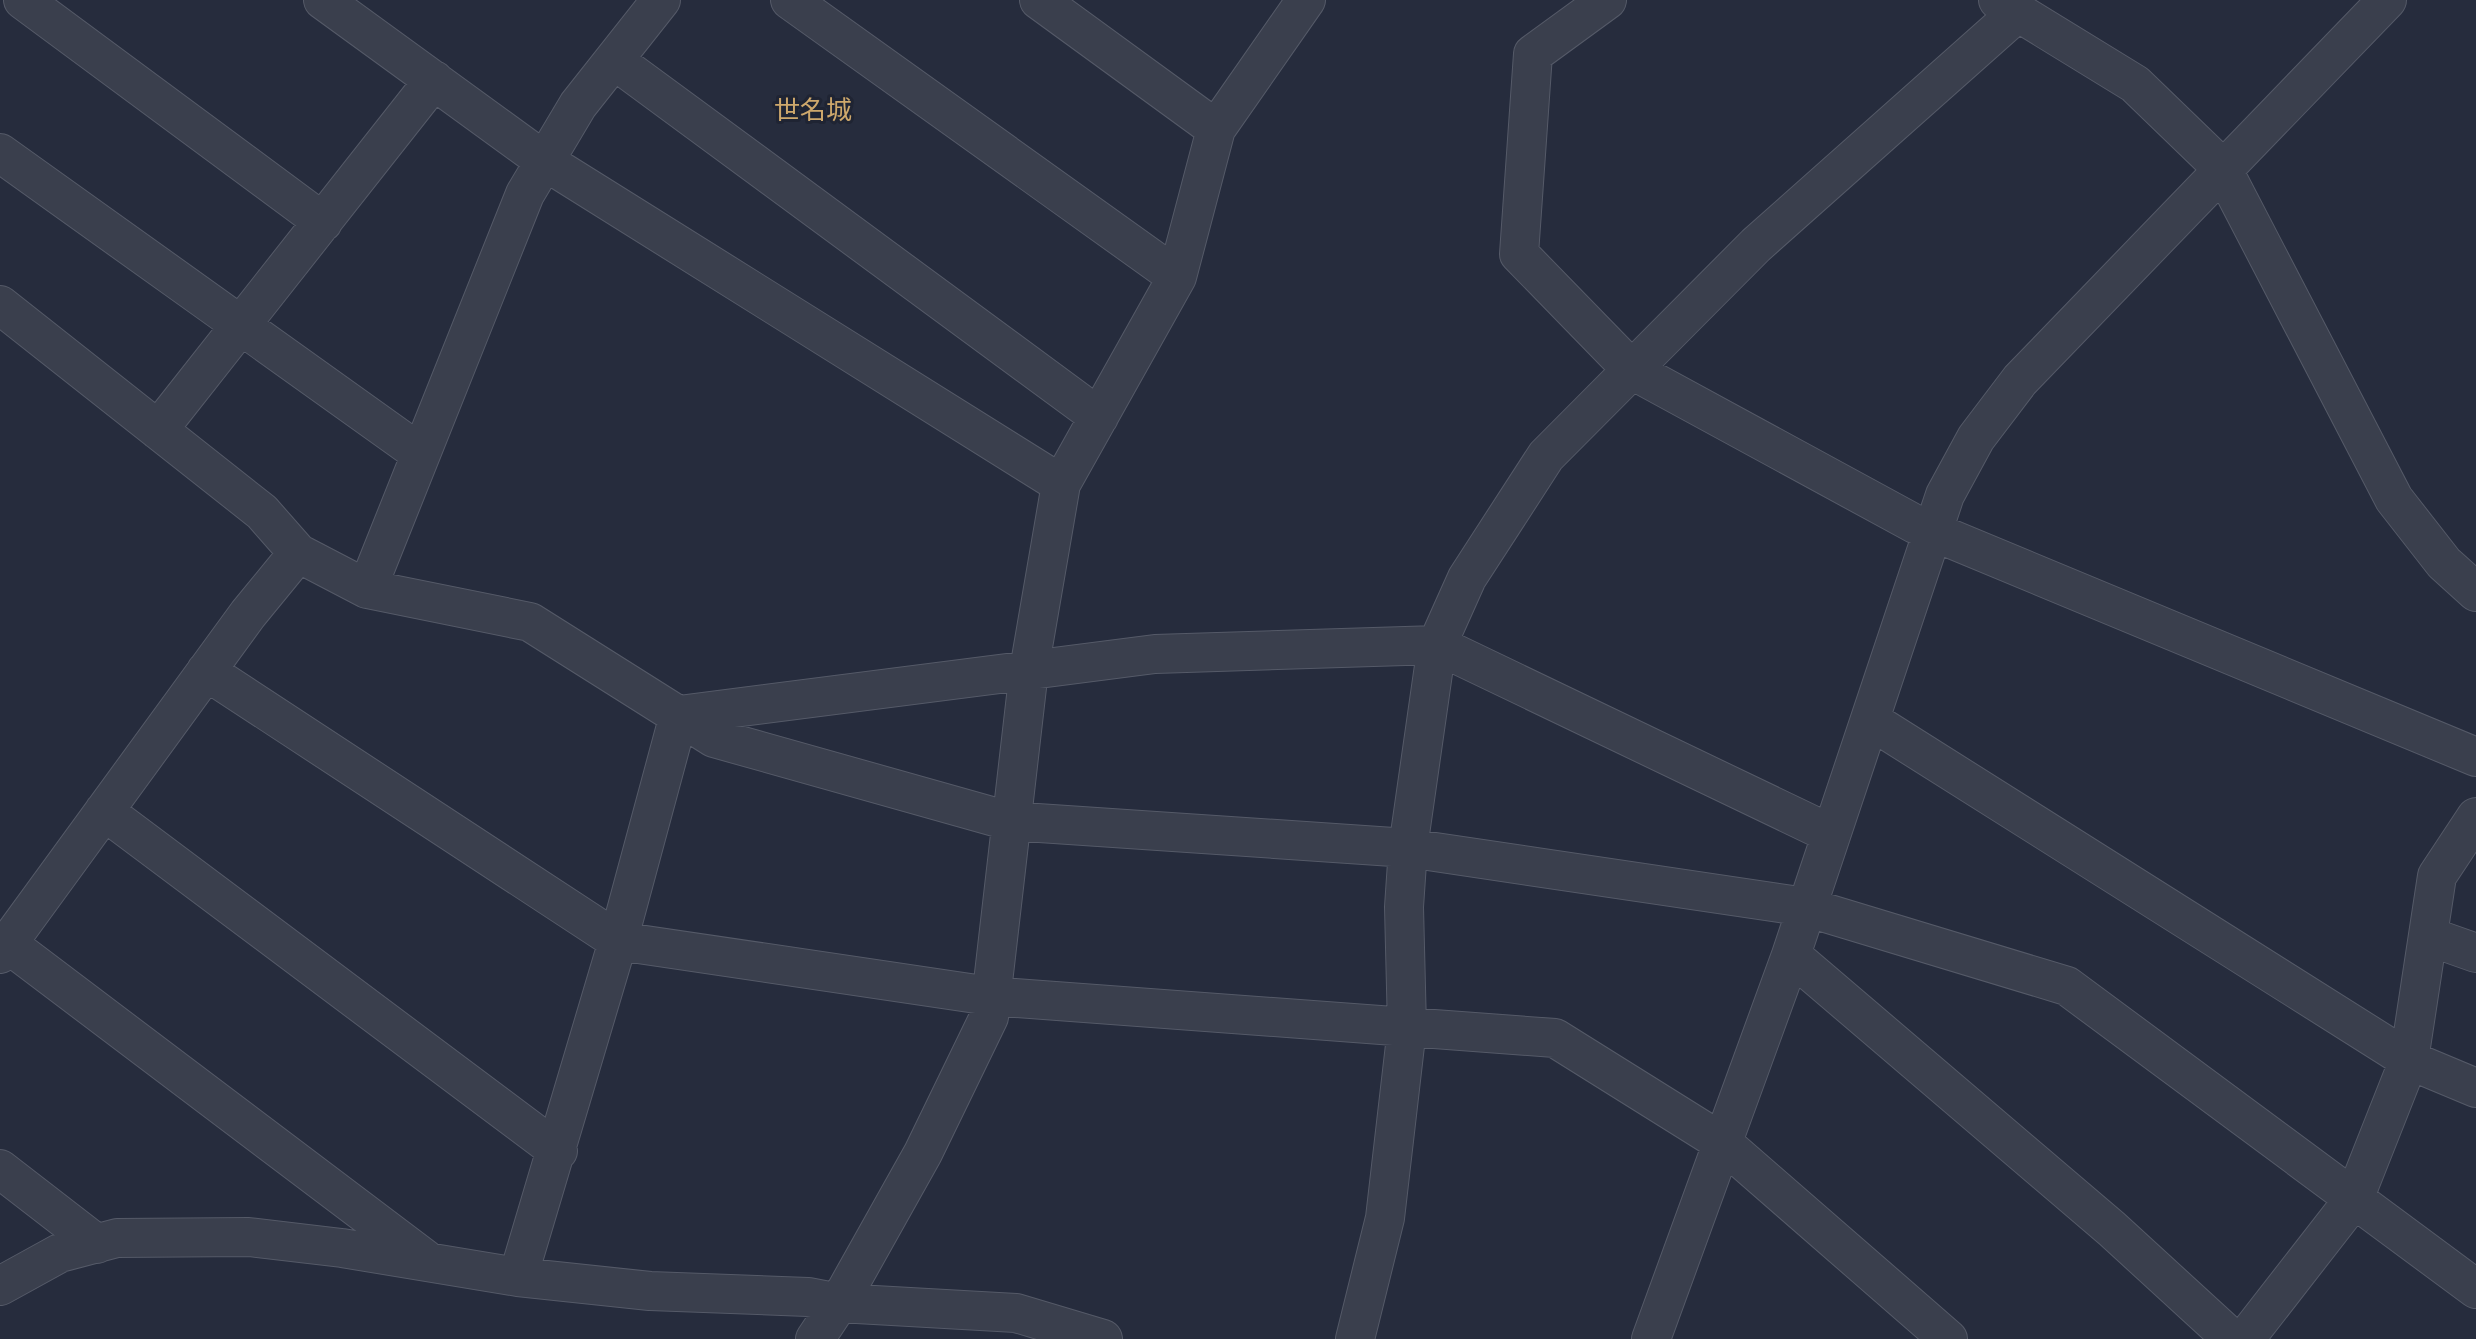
<svg xmlns="http://www.w3.org/2000/svg" width="2476" height="1339" font-family="'IBM Plex Sans','Noto Sans JP',sans-serif">
  <style>
    .lines { fill: none; stroke-linecap: round; stroke-linejoin: round }
    .minor-casing { stroke: #555a68; stroke-width: 40 }
    .minor { stroke: #3a3f4d; stroke-width: 38 }
    .labels { text-anchor: middle; dominant-baseline: central; stroke-width: 6; stroke-linejoin: round; paint-order: stroke }
    .quarter-label { font-size: 26px; fill: #cea86c; stroke: #1f2433 }
  </style>
  <rect width="100%" height="100%" fill="#262c3d"/>
  <g class="lines">
    <defs>
      <path id="minor" d="M23,0L323,222
        M323,0L543,160L1061,484
        M790,0L1177,277
        M1039,0L1216,129
        M1607,0L1533,54L1519,254L1632,370L1915,524L2476,757
        M1998,0L2135,84L2222,168L2394,499L2444,563L2476,592
        M614,60L1099,417
        M0,153L421,454
        M0,305L262,512L298,553L367,589L530,622L714,738L1009,821L1408,848L1806,907L2067,986L2476,1289
        M158,430L434,80
        M367,589L525,194L578,105L661,0
        M206,671L618,941L990,996L1555,1038L1723,1143L1948,1339
        M1870,720L2409,1060L2476,1088
        M104,811L558,1151
        M2428,936L2476,953
        M8,944L425,1259
        M0,954L248,614L298,553
        M1791,955L2112,1229L2232,1339
        M0,1169L97,1244
        M518,1277L618,941L679,715L1155,654L1437,645L1831,834
        M0,1286L60,1253L117,1238L249,1237L342,1248L518,1277L650,1291L808,1297L839,1303L1016,1313L1103,1339
        M815,1339L839,1303L923,1153L989,1017L1029,670L1061,484L1177,277L1216,129L1306,0
        M1355,1339L1385,1218L1407,1028L1404,907L1408,848L1437,645L1467,578L1546,456L1756,245L2017,13
        M1651,1339L1791,955L1945,495L1976,438L2020,380L2387,0
        M2245,1339L2354,1199L2409,1060L2437,876L2476,817"/>
    </defs>
    <!-- minor casing -->
    <use href="#minor" class="minor-casing"/>
    <!-- minor -->
    <use href="#minor" class="minor"/>
  </g>
  <g class="labels">
    <!-- quarter labels -->
    <g class="quarter-label">
      <text x="813" y="109">世名城</text>
    </g>
  </g>
</svg>
